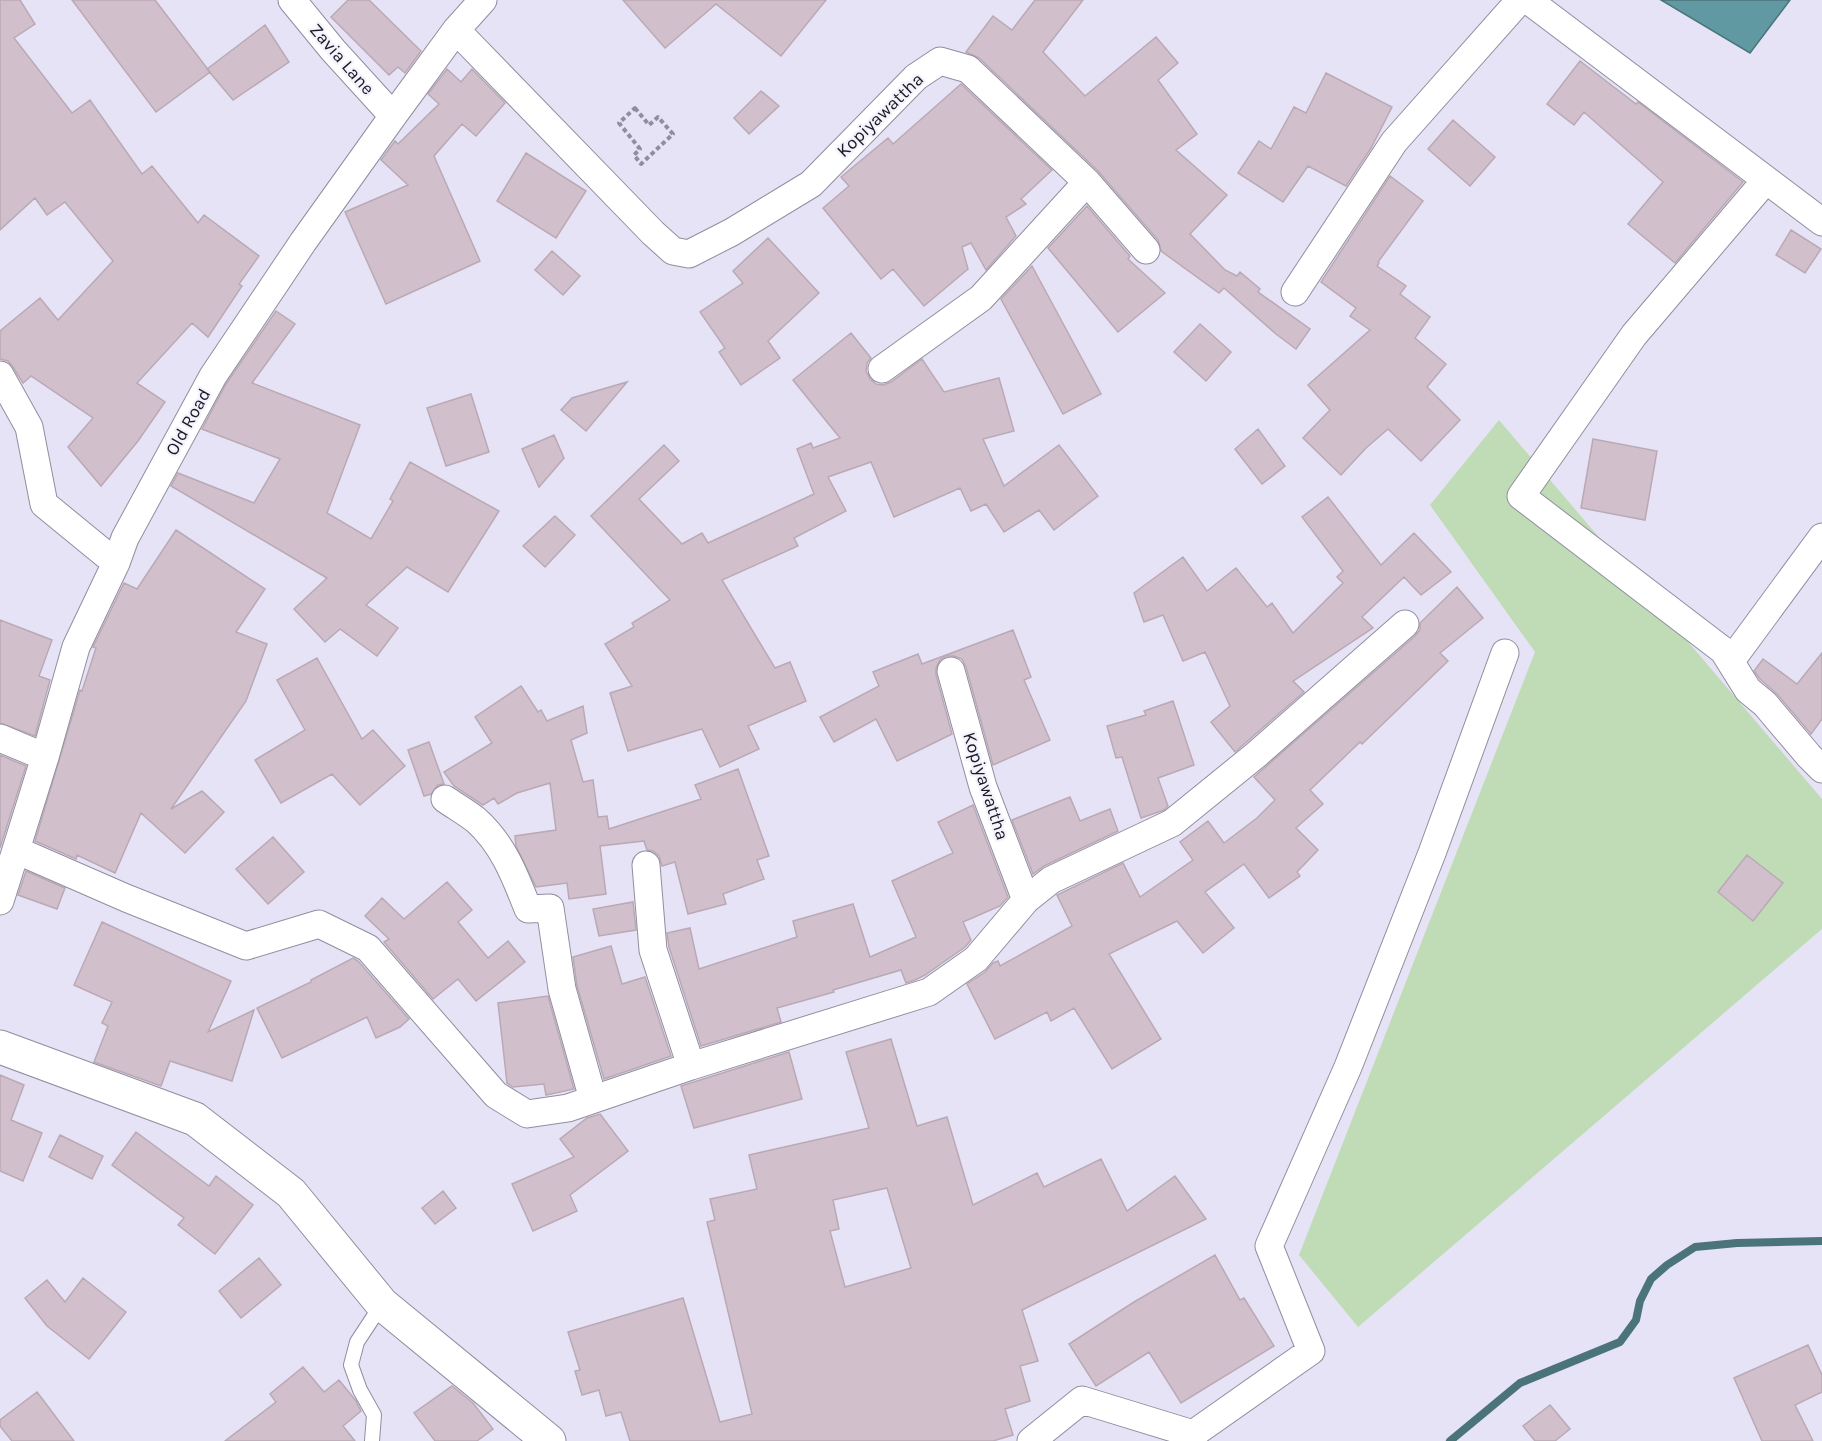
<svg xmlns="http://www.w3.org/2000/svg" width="1822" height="1441" font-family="Karla,sans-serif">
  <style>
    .green { fill: #c0dcb7 }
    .water { fill: #6099a1; stroke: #4b737a; stroke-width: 1.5 }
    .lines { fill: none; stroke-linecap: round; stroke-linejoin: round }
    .stream { stroke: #4b737a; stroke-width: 8 }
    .building { fill: #d1c0cc; stroke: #baa9b5; stroke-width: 1.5; fill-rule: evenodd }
    .service-casing { stroke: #908e9f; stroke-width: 16 }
    .minor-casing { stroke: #908e9f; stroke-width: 29 }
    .tertiary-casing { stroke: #908e9f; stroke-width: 35 }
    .path { stroke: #908e9c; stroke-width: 4; stroke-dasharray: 4.5 3; stroke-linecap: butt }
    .service { stroke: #fff; stroke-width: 14 }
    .minor { stroke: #fff; stroke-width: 27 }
    .tertiary { stroke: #fff; stroke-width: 33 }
    .labels { text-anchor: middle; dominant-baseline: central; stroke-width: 4.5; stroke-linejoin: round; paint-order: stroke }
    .street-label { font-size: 18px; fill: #1a1920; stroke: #f3f2fd }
  </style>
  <rect width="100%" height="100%" fill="#e6e3f6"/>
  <!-- green -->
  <path class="green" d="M1499,420L1822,799V929L1358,1327L1299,1255L1535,652L1430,505Z"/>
  <!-- water -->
  <path class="water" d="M1661,0H1790L1750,53Z"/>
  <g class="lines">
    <!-- stream -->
    <path class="stream" d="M1450,1441L1520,1383L1620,1342L1636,1320L1640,1301L1651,1279L1667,1265L1695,1247L1737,1243L1822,1241"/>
  </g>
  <!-- building -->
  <path class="building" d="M0,0H20L35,24L14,38L72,113L90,100L142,174L152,166L198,223L204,215L259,256L239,284L242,286L208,337L192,323L137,383L165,402L138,441L101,486L68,447L93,418L31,376L23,383L13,367L8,361L0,359V331L40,298L58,320L113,261L65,202L47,215L35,198L0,230Z
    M72,0H155L210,72L156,112Z
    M348,0H369L421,51L405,73L398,67L389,75L331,17Z
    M623,0H826L781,56L716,4L665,48Z
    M1035,0H1083L1043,52L1085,96L1156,37L1178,63L1158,80L1197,134L1176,150L1227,195L1190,234L1225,270L1237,276L1240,272L1260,289L1258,292L1310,329L1296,349L1276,334L1224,288L1219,293L1161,251L1158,240L1098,171L979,58L966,52L993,16L1012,30Z
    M265,25L289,62L233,100L207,69Z
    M1580,61L1636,104L1638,102L1743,182L1675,263L1628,224L1663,182L1584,112L1574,125L1547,104Z
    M447,69L461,82L472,69L505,103L476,136L462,124L434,156L480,261L386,304L345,212L408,185L381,160L395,141L398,144L439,104L428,94Z
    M1326,73L1392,107L1371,148L1346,186L1308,166L1283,202L1238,173L1259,141L1271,149L1294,107L1306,113Z
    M961,84L1052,170L1021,199L1026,204L1006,217L1016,236L986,270L971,243L962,247L968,269L924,306L893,269L881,279L823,208L849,186L841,177L888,138L893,144Z
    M761,91L779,106L749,134L734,118Z
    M1453,120L1495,157L1470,186L1428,149Z
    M526,153L586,191L556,238L497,201Z
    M1390,176L1423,201L1378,262L1379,263L1377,266L1406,286L1400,294L1430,317L1415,338L1446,364L1427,387L1460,420L1421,461L1388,429L1366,448L1341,475L1303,438L1330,410L1308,385L1370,330L1350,316L1356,308L1321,282Z
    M1087,206L1130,256L1128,259L1165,293L1118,332L1048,248Z
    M1791,230L1821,249L1805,273L1776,255Z
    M768,238L819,293L768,341L780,358L741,385L719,352L725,348L700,312L743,283L733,271Z
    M552,251L580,276L563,295L535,270Z
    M1032,266L1101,394L1063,414L1001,299Z
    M276,311L295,324L252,383L360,425L327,513L371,539L393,501L390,499L410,462L499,511L448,592L407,567L366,605L398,628L377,656L340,629L325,642L294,609L327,578L171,486L178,473L254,503L280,459L202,429L226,384Z
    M1200,324L1231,352L1206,381L1174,352Z
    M851,333L871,358L867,363L866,371L870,379L876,384L883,385L891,382L922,359L944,392L999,378L1014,431L983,439L1004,486L1059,445L1098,496L1054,530L1039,510L1004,532L986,504L971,511L960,488L894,517L871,462L828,477L846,511L794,538L798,546L722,580L775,668L790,662L806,701L748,726L759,749L720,767L702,729L628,751L610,693L632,686L605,644L634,627L632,623L670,600L591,516L664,445L679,461L639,499L682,544L702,533L708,543L814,494L797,449L811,443L813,448L840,438L793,380Z
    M627,382L586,431L561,410L572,398Z
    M471,394L489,452L446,466L427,408Z
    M1258,429L1285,466L1262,484L1235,449Z
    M554,435L564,458L539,487L522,449Z
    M1593,439L1657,451L1645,520L1581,508Z
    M1328,497L1381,565L1414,533L1451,572L1421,595L1404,577L1362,617L1373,628L1293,681L1304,692L1235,752L1211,722L1230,706L1205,652L1183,661L1163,615L1144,622L1134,593L1183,557L1207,591L1236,568L1267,607L1272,603L1293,633L1343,583L1337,577L1343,571L1302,517Z
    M555,516L575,535L545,567L523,546Z
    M176,530L265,589L236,632L267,644L246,701L171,809L202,791L224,812L185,853L141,813L115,873L77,855L76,859L35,841L80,690L82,691L96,648L93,647L124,583L137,589Z
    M1457,587L1483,618L1440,653L1448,661L1362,744L1360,742L1310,790L1323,804L1296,828L1318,850L1297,872L1300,876L1269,898L1244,864L1205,892L1234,928L1203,953L1177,921L1109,954L1161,1039L1112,1069L1074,1008L1051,1021L1047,1012L995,1039L967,984L985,972L993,963L998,961L1000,966L1072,926L1057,895L1123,863L1140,897L1193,860L1180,842L1208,821L1224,843L1257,818L1275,800L1254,777L1415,636L1420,630V623Z
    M0,620L52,640L39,676L50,680L35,736L0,723Z
    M1013,630L1031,677L1024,680L1050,740L993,765L966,667L962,659L954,656H946L940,660L936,668V675L952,734L897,761L876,719L834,742L820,717L879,686L873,672L918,654L922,664Z
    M1822,653V719L1811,734L1777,694L1760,679L1754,671L1763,659L1797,684Z
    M317,658L362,739L373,730L405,766L360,805L332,774L281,803L255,760L305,730L277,680Z
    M521,686L538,712L541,710L547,721L583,706L587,733L571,740L583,782L593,780L598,817L607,816L609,829L701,799L695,785L738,769L769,856L757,860L764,879L723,894L726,904L688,914L675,862L662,866L659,856L653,851L647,850L644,841L600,846L606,894L569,899L567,883L536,887L516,846L515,836L556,830L550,783L517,793L498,804L494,798L483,805L454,786L444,772L492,743L475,717Z
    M1173,701L1194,765L1158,778L1168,806L1164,810L1141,818L1122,757L1116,758L1107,726L1146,715L1144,711Z
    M429,742L444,784L438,785L431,794L424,796L408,750Z
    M0,755L26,766L0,848Z
    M1070,797L1080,821L1110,809L1118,831L1044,866L1033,874L1012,820Z
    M973,805L1008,897L1000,906L963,922L971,940L965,947L925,975L915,980L906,983L901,970L833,990L834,992L777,1008L781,1022L701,1046L669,947L667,933L690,928L699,969L797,937L793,921L853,904L870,957L916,937L892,881L953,853L938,822Z
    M273,837L304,872L268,904L236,869Z
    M1747,855L1783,883L1753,921L1718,892Z
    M26,871L65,888L57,909L18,895Z
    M447,882L472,910L458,922L488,958L508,941L525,962L476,1001L458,979L433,999L384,942L389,939L365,916L382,898L404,919Z
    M633,902L636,930L599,936L593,909Z
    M102,922L231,981L208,1032L254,1010L232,1081L170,1061L161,1086L94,1062L108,1026L102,1023L112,1002L74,985Z
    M611,946L622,984L645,977L671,1056L604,1079L577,986L573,957Z
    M353,958L358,961L409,1019L400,1027L376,1038L367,1017L282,1058L257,1008L311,982V980Z
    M548,996L574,1089L546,1095L544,1084L513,1087L507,1083L498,1003Z
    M891,1039L917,1126L947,1117L973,1205L1037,1173L1044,1187L1101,1159L1127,1211L1175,1176L1206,1219L1022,1310L1038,1361L1020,1366L1030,1401L1005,1409L1013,1435L993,1441H630L621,1412L606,1416L599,1390L582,1395L575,1371L580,1370L568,1332L683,1298L720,1422L752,1414L707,1222L715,1220L710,1199L757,1189L749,1155L869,1128L846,1052ZM887,1188L911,1268L845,1287L830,1231L839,1229L833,1200Z
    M789,1052L802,1099L694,1128L681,1086Z
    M0,1075L24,1085L11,1120L42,1133L23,1181L0,1171Z
    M600,1114L628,1151L570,1195L577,1211L533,1231L512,1184L574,1157L560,1139L587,1118Z
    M136,1132L209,1186L216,1176L253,1205L215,1254L178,1225L184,1218L112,1165Z
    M60,1135L103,1156L92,1179L49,1157Z
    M443,1191L456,1208L435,1224L422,1208Z
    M1215,1255L1240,1300L1244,1298L1274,1346L1181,1403L1149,1352L1096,1386L1069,1344L1134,1302Z
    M259,1258L281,1285L241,1318L219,1291Z
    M83,1278L126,1312L89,1359L47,1326L25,1298L47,1280L65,1302Z
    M1808,1345L1822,1375V1392L1795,1405L1813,1441H1762L1734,1378Z
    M303,1367L324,1392L339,1380L356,1401L361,1411L343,1426L355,1441H225L276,1402L270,1394Z
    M452,1386L473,1403L493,1429L477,1441H435L414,1413Z
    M37,1392L74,1441H12L0,1426V1420Z
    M1550,1405L1570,1429L1555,1441H1535L1523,1426Z"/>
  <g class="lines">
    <defs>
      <path id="service" d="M372,1441L374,1415L360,1390L351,1365L357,1342L382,1304"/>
      <path id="minor" d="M292,0L333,50L393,116
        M1528,0L1822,222
        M456,30L653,233L673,251L689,254L732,232L811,184L916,77L940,61L968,69L1087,182L1146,250
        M1766,180L1634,335L1521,496L1733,658L1822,537
        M1295,292L1394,142L1520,0
        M882,369L981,298L1087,182
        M0,375L29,427L44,504L116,563
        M1723,650L1748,690L1765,704L1809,756L1822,769
        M951,671L983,787L1026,900
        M0,738L45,757
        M445,799C455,806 466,812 476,820C503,844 515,876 528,909L550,908L562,989L593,1099
        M16,850L126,898L246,946L319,924L368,948L496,1095L527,1114L568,1108L691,1066L929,992L976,959L1026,900L1051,880L1172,823L1257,754L1405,624
        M646,865L653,950L691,1066
        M0,901L45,757L76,647L116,563L125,538L213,376L303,242L393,116L456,30L483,0
        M1031,1441L1082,1400L1193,1434L1311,1351L1269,1246L1348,1067L1432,853L1505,653"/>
      <path id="tertiary" d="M0,1047L195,1119L291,1193L382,1304L549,1441"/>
    </defs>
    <!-- service casing -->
    <use href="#service" class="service-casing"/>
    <!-- minor casing -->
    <use href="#minor" class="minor-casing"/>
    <!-- tertiary casing -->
    <use href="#tertiary" class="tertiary-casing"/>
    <!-- path -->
    <path class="path" d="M635,108L649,125L658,117L673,134L641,164L634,155L640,149L619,123Z"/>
    <!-- service -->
    <use href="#service" class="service"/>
    <!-- minor -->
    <use href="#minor" class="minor"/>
    <!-- tertiary -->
    <use href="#tertiary" class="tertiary"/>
  </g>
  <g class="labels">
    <!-- street labels -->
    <g class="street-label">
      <text transform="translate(342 59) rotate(49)">Zavia Lane</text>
      <text transform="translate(880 115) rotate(-44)">Kopiyawattha</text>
      <text transform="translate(188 422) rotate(-61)">Old Road</text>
      <text transform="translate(986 786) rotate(72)">Kopiyawattha</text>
    </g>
  </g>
</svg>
